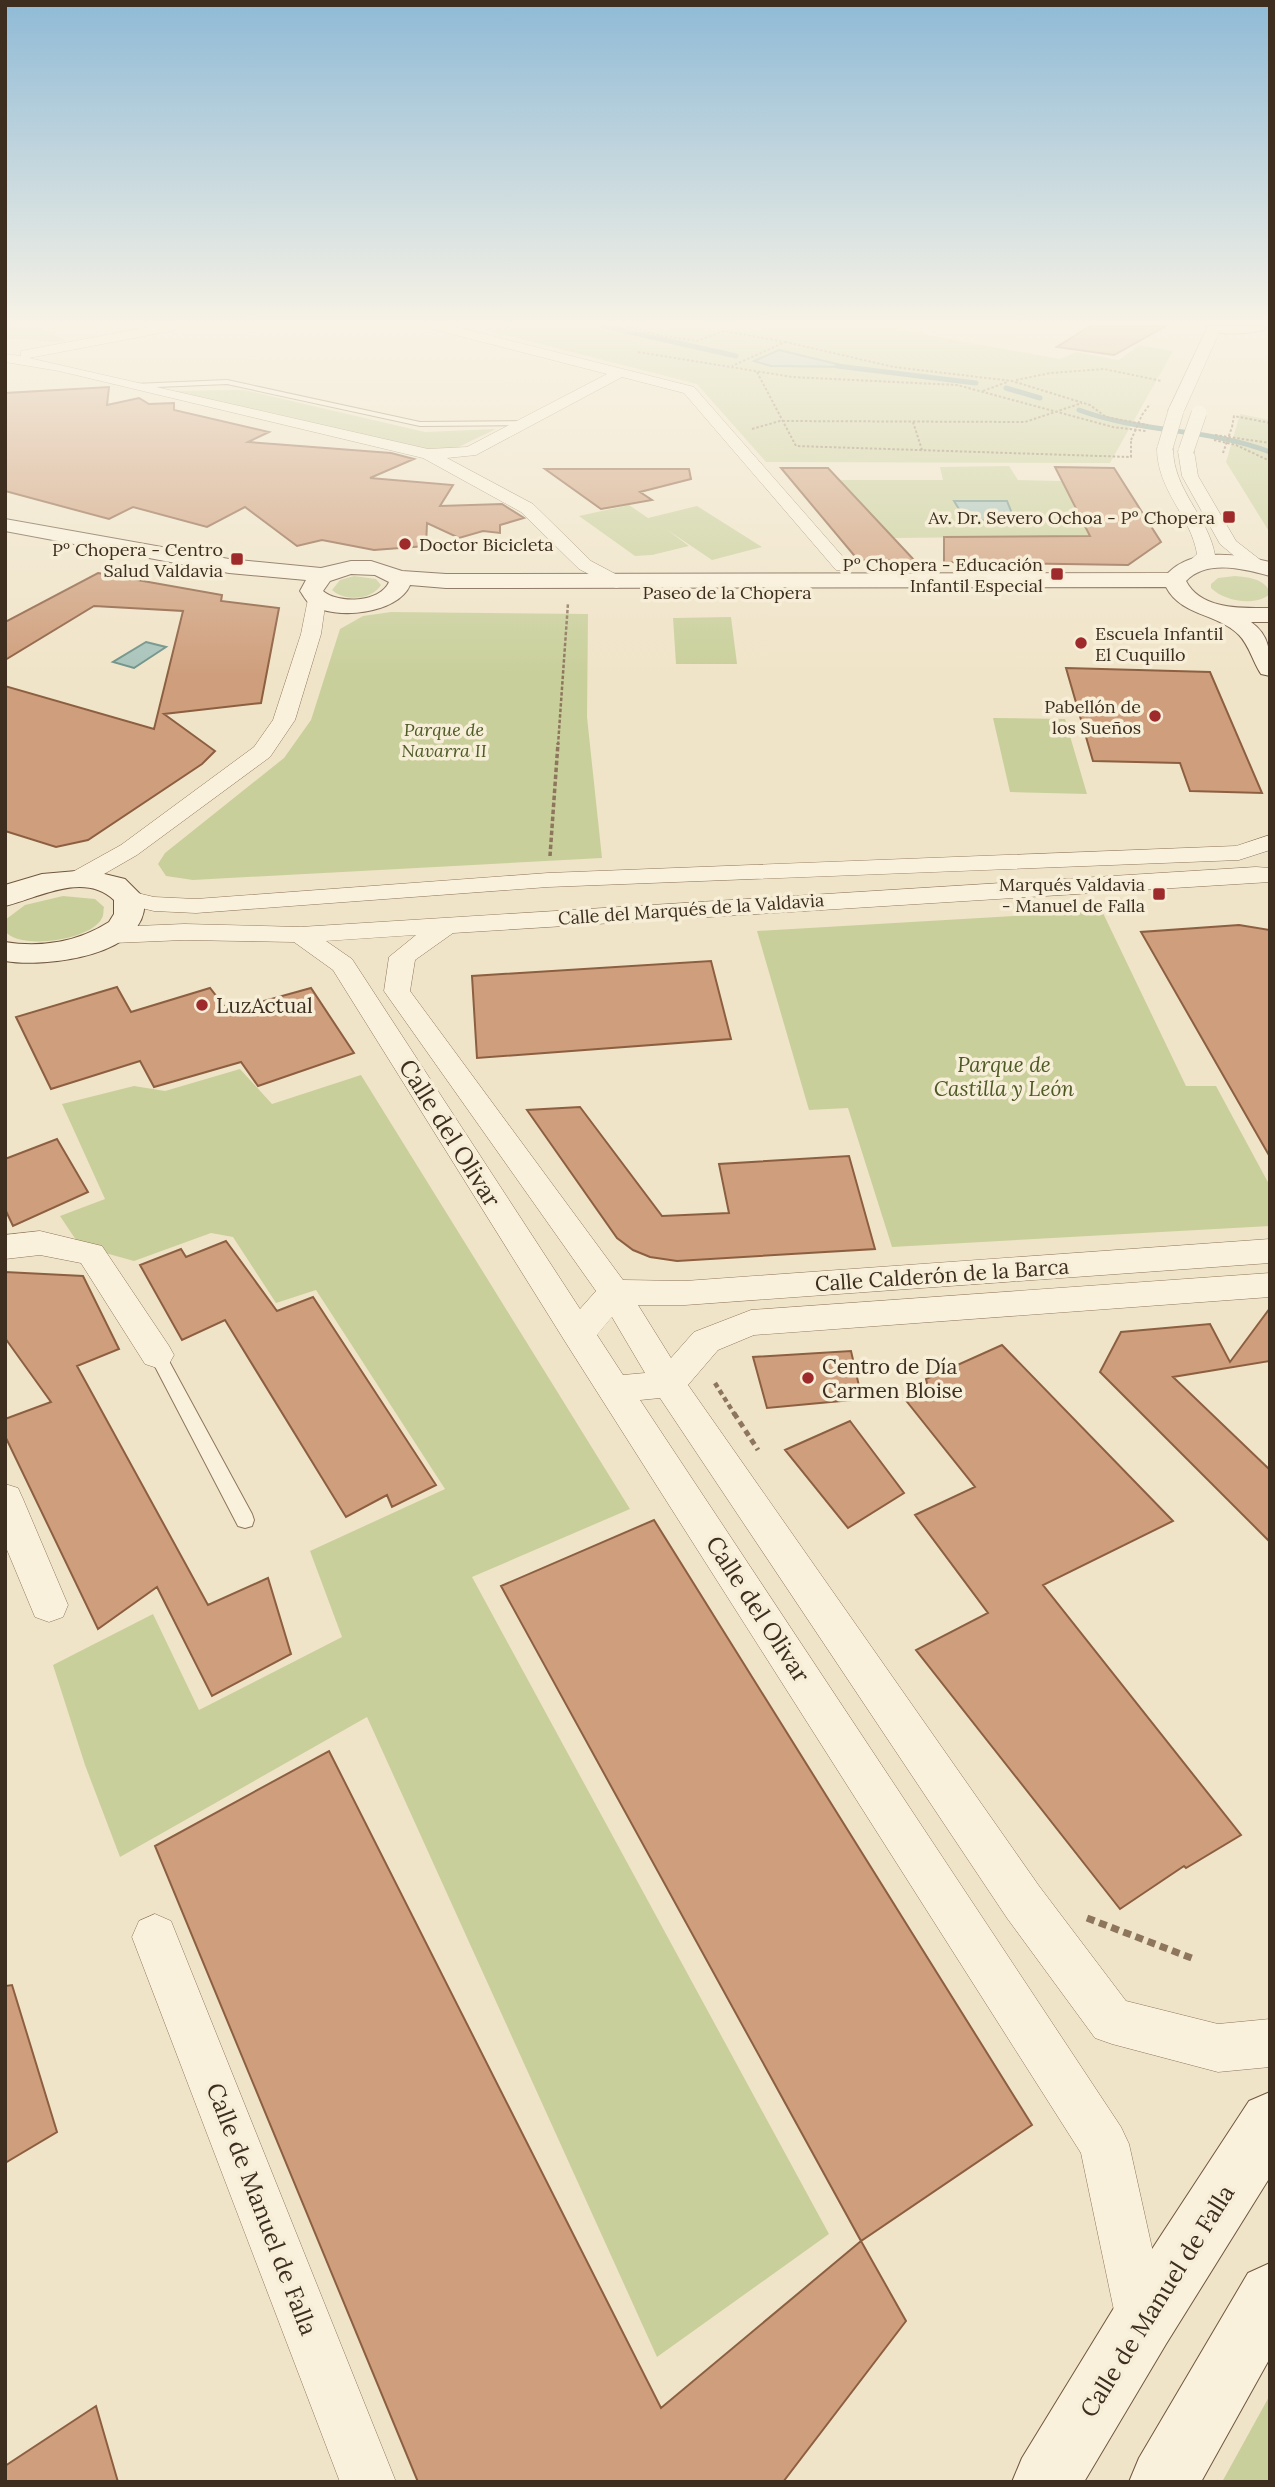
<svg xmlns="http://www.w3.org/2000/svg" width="1275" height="2487" font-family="Lora,serif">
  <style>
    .green { fill: #c9cf9b }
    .water { fill: #a9c4bc; stroke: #6f938a; stroke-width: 2 }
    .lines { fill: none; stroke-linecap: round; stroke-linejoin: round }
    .stream { stroke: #6f938a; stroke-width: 5 }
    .building { fill: #cf9f7d; stroke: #8d5f41; stroke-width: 2 }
    .lane-casing { stroke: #8d765c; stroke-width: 2 }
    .street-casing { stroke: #8d765c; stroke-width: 1 }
    .secondary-casing { stroke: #6f573f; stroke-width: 2 }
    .path-far5 { stroke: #8d765c; stroke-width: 2; stroke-dasharray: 2.5 2; stroke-linecap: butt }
    .path-far4 { stroke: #8d765c; stroke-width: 2.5; stroke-dasharray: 3.5 2; stroke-linecap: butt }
    .path-far3 { stroke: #8d765c; stroke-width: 3.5; stroke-dasharray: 4.5 2.5; stroke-linecap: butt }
    .path-far2 { stroke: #8d765c; stroke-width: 4.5; stroke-dasharray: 5 3.5; stroke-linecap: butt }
    .path-far1 { stroke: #8d765c; stroke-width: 5; stroke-dasharray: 6 4.5; stroke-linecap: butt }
    .path { stroke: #8d765c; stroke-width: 7; stroke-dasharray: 8 5; stroke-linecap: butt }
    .lane { fill: #faf1dc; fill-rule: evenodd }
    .street { fill: #faf1dc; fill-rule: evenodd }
    .secondary { fill: #faf1dc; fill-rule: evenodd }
    .street-bridge-casing { stroke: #8d765c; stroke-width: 16; stroke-linecap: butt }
    .path-bridge { stroke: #8d765c; stroke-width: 2; stroke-dasharray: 2.5 2; stroke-linecap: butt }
    .street-bridge { stroke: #faf1dc; stroke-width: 15 }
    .poi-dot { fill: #9e2a2b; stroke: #f7eed8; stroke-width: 2.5 }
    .labels { text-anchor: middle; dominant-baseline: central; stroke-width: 7; stroke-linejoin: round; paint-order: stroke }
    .far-poi-label { font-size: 18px; fill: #3d2e20; stroke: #f7eed8; text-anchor: end }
    .far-street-label { font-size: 18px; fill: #3d2e20; stroke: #f7eed8 }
    .far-park-label { font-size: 18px; font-style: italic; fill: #4d5a26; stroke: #f7eed8 }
    .poi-label { font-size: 21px; fill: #3d2e20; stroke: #f7eed8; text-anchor: start }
    .park-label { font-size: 21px; font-style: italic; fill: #4d5a26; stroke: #f7eed8 }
    .street-label { font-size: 21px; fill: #3d2e20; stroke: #f7eed8 }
    .near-street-label { font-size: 24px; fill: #3d2e20; stroke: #f7eed8 }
  </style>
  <rect width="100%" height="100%" fill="#f0e4c8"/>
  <!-- green -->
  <path class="green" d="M5,326H38L67,341C46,344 26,337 5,339Z
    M470,326H878L1060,359L1076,352L1119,360L1139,345L1173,351L1110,463L766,462L697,384Z
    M244,390L425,432L496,429L442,455L175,391Z
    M1240,414L1270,420V533L1226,462Z
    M1009,466L1018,480L1062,481L1090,536L893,538L839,480H943L940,467Z
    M629,505L648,518L697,506L762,547L712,560L666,529L689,546L652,555L635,556L579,516Z
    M354,576L376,579L381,585C372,600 345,602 332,590L340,580Z
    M1235,576C1248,577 1267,579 1270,594C1255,607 1224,601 1211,588V584L1218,578Z
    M391,612L588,614L587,717L602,858L193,880L166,876L158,864L165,853L284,758L311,720L340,629L363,616Z
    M731,617L737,664H676L673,618Z
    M993,718L1065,719L1087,794L1010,792Z
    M63,896L95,899L104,907C103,911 104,915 102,918C92,940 19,951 5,931V920L25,905Z
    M1102,911L1186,1086H1216L1270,1186V1226L892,1247L848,1108L809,1110L757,931Z
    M240,1069L272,1104L361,1075L630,1509L472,1577L829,2234L657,2357L367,1717L120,1857L85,1765L53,1665L153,1614L199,1710L342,1637L310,1551L445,1489L316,1290L276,1303L233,1237L211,1233L134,1261L80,1246L60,1216L105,1199L62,1104L134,1086L165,1091Z
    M1270,2395V2482H1222Z"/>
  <!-- water -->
  <path class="water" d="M779,350L849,367L771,366L754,361Z
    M954,501H1007L1011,511C1002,526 976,521 962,514Z
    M146,642L166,647L134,668L113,662Z"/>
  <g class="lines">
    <!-- stream -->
    <path class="stream" d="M603,326L736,356
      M837,366L976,383
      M1006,388L1040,398
      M1079,410C1141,433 1208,428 1270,452"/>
  </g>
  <!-- building -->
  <path class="building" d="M1090,326H1166L1114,355L1057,347Z
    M109,387L107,405L139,398L149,404L174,403V410L269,432L248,442L391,453L414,459L370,478L453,485L440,506L502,504L524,518L500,525V533L483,531L459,538L427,523L426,546L374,550L322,540L297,546L245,507L207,527L133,507L109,519L5,491V393Z
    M1055,467L1114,468L1161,542L1128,565L944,562V537L1090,536Z
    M781,468H828L915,561L858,560Z
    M545,469H689L691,479L640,492L652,500L601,509Z
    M98,573L222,595L221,601L279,608L261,703L164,714L215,751L202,764L88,840L56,847L5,831V686L154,729L183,611L94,606L5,660V622Z
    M1066,668L1210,672L1262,793L1190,791L1180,763L1093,761Z
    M1239,925L1270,930V1157L1141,932Z
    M711,961L731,1039L477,1058L472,976Z
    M117,987L131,1012L210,988L228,1011L311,988L354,1053L258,1086L241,1062L154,1087L140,1061L51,1089L16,1017Z
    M580,1107L662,1216L729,1213L719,1164L849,1156L875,1249L677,1261L650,1257L633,1250L617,1238L527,1110Z
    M57,1139L88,1192L13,1226L5,1209V1159Z
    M226,1241L277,1311L313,1297L436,1485L392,1507L387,1495L346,1517L225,1320L182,1340L140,1265L181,1249L186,1257Z
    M5,1272L83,1276L119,1349L77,1366L208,1605L268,1578L291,1654L212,1696L157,1587L98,1629L5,1436V1419L51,1402L5,1338Z
    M1270,1308V1361L1173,1377L1270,1470V1542L1100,1372L1121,1332L1210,1324L1230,1362Z
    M1002,1345L1173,1521L1043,1585L1241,1835L1186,1868L1184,1866L1120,1909L916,1650L988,1613L915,1515L975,1487L904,1398L928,1388L926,1379Z
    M851,1351L862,1399L767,1408L753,1357Z
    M850,1421L904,1493L848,1528L785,1450Z
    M654,1520L1032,2125L861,2241L501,1586Z
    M329,1751L661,2408L861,2241L906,2321L783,2482H418L155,1846Z
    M12,1985L57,2132L5,2163V1986Z
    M96,2406L118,2482H5V2466Z"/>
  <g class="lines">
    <defs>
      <path id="lane" d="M227,380L420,422L527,421L531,423L527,425L420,426L227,384L134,388L130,386L134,384Z
        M157,1348L163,1350L252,1514L254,1520L252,1526L245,1528L238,1526L149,1355L151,1350Z"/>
      <path id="street" d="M155,326H183L176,330L29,358L428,449L467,447L607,374L432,329L430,326H452L694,387L851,566L848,570H836L684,393L622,377L476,455L447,458L533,504L591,561L623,578L625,582L623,586L616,588L579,569L521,512L423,458L59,371L5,362V354L21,356V351L26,350Z
        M1208,326H1222L1184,411L1181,414H1171L1168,411Z
        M1165,443L1173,448C1173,490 1208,516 1215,555L1200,569H1188L1185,565L1197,554C1191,516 1157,491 1157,448Z
        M1186,446L1194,451L1198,476L1236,541L1263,562L1266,566L1263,570H1251L1220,544L1182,476L1178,451Z
        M317,593L326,599L321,634L295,720L270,757L137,855L85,885L76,887L67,885L64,880L67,875L121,845L254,747L273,720L301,634L308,599Z
        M1270,835V850L1239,860L548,887L196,913L154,911L120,903L117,898L120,893L129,891L154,897L196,899L548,873L1236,846Z
        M1256,867L1270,868V882L453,933L415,960L410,991L623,1280L685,1281L1270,1239V1263L685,1305H638L671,1358L694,1332L751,1310L1270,1273V1297L754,1335L718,1350L688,1385L1039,1886L1126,2001L1218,2024L1270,2019V2067L1218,2072L1112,2044L1095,2038L1007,1918L660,1398L640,1400L1121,2127L1129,2144L1168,2320L1161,2339L1142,2346L1123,2339L1116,2320L1081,2153L566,1343L333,970L294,942L184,940L113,943L104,940L100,935L104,930L113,927L184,924L300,927ZM416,935L389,957L384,991L596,1291L580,1309L352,959L326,941ZM612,1317L645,1373L623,1375L597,1335Z
        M40,1231L102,1246L169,1346L174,1355L169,1364L157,1368L145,1364L81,1263L40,1255L5,1259V1235Z
        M5,1484L18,1488L23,1499L68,1605L63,1617L49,1622L35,1617L5,1545Z
        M155,1914L171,1921L396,2482H340L132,1937L139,1921Z"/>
      <path id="secondary" d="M1205,326H1266L1264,330C1248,333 1217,338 1205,326Z
        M5,519L229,559L321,568L351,561H371L402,571L446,574L1168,573C1194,547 1237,554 1270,562V576C1244,569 1207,559 1186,581C1201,610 1241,608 1270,608V622H1251C1271,636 1270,654 1270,676L1261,674C1253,662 1249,645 1239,635C1217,613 1181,616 1166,587L446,588L410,585C398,614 334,621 310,604C306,601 303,595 300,591L306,580L229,573L5,531ZM351,574L375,575L389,582C380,603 338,604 323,591L330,581Z
        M88,870L125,879L144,898C152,956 45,968 5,961V942C41,948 78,942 109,922L114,914V900C84,871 38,898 5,906V885L42,874Z
        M1270,2092V2177L1166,2344L1084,2482H1012L1022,2458L1120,2298L1249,2101Z
        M1270,2263V2358L1201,2482H1129L1139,2458L1248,2273Z"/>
    </defs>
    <!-- lane casing -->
    <use href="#lane" class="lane-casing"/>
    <!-- street casing -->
    <use href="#street" class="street-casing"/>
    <!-- secondary casing -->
    <use href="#secondary" class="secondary-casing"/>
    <!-- path-far5 -->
    <path class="path-far5" d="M626,326L662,336L697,341L724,331L785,342L732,366
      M785,342L894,367L1012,381L1090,405L1106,417L1148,425
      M638,352L792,377L957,385L1113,427L1146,431
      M757,372L796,446L1131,457V440
      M1016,380L1051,373L1104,369L1162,381
      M983,391L1007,382
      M1142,415L1150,404
      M913,422L922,450
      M1232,427L1234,416L1270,423
      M752,429L780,421L1025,422L1082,403
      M1215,435L1270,443
      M1214,440L1236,445L1270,461"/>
    <!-- path-far4 -->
    <path class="path-far4" d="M558,745L568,603"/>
    <!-- path-far3 -->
    <path class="path-far3" d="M550,856L558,743"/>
    <!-- path-far2 -->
    <path class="path-far2" d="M715,1383L735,1415"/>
    <!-- path-far1 -->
    <path class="path-far1" d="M734,1413L758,1450"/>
    <!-- path -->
    <path class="path" d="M1087,1918L1194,1959"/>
    <!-- lane -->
    <use href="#lane" class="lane"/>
    <!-- street -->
    <use href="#street" class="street"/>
    <!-- secondary -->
    <use href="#secondary" class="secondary"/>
    <defs>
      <path id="street-bridge" d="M1165,448L1176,411
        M1186,451L1199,413"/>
    </defs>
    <!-- street-bridge casing -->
    <use href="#street-bridge" class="street-bridge-casing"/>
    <!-- path-bridge -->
    <path class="path-bridge" d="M1131,440L1142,415
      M1223,453L1232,427"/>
    <!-- street-bridge -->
    <use href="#street-bridge" class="street-bridge"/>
  </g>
  <!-- sky -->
  <linearGradient id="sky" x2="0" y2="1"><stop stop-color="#8fbad6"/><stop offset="0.48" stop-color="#f8f3e6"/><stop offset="1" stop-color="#f8f3e6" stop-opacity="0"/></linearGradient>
  <rect width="1275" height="674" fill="url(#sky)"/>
  <!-- markers -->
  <g class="poi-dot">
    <rect x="1222" y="510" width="14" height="14" rx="3.5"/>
    <circle cx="405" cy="544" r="7"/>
    <rect x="230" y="552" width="14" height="14" rx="3.5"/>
    <rect x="1050" y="567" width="14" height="14" rx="3.5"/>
    <circle cx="1081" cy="643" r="7"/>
    <circle cx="1155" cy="716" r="7"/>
    <rect x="1152" y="887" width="14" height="14" rx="3.5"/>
    <circle cx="202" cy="1005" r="7"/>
    <circle cx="808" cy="1378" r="7"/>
  </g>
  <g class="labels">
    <!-- far-poi labels -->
    <g class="far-poi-label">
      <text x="1215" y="517">Av. Dr. Severo Ochoa - Pº Chopera</text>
      <text x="419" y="544" text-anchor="start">Doctor Bicicleta</text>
      <text x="223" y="549">Pº Chopera - Centro<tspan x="223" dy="21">Salud Valdavia</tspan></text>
      <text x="1043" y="564">Pº Chopera - Educación<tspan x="1043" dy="21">Infantil Especial</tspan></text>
      <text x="1095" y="633" text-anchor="start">Escuela Infantil<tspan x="1095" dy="21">El Cuquillo</tspan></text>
      <text x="1141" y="706">Pabellón de<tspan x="1141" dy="21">los Sueños</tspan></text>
      <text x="1145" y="884">Marqués Valdavia<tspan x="1145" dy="21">- Manuel de Falla</tspan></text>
    </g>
    <!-- far-street labels -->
    <g class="far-street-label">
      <text x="727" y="592">Paseo de la Chopera</text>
      <text transform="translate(691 909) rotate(-4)">Calle del Marqués de la Valdavia</text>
    </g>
    <!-- far-park labels -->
    <g class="far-park-label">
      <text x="444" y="729">Parque de<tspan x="444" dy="21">Navarra II</tspan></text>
    </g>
    <!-- poi labels -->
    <g class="poi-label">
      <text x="216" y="1005">LuzActual</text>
      <text x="822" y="1366">Centro de Día<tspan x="822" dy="24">Carmen Bloise</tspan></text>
    </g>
    <!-- park labels -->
    <g class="park-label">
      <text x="1004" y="1064">Parque de<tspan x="1004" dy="24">Castilla y León</tspan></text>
    </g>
    <!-- street labels -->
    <g class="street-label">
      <text transform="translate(942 1275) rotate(-4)">Calle Calderón de la Barca</text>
    </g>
    <!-- near-street labels -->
    <g class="near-street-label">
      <text transform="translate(450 1133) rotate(58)">Calle del Olivar</text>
      <text transform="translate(758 1609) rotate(57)">Calle del Olivar</text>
      <text transform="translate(262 2209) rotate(69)">Calle de Manuel de Falla</text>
      <text transform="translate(1157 2301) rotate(-58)">Calle de Manuel de Falla</text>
    </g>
  </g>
  <!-- border -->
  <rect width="1275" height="2487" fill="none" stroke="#3d2e20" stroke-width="14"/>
</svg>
